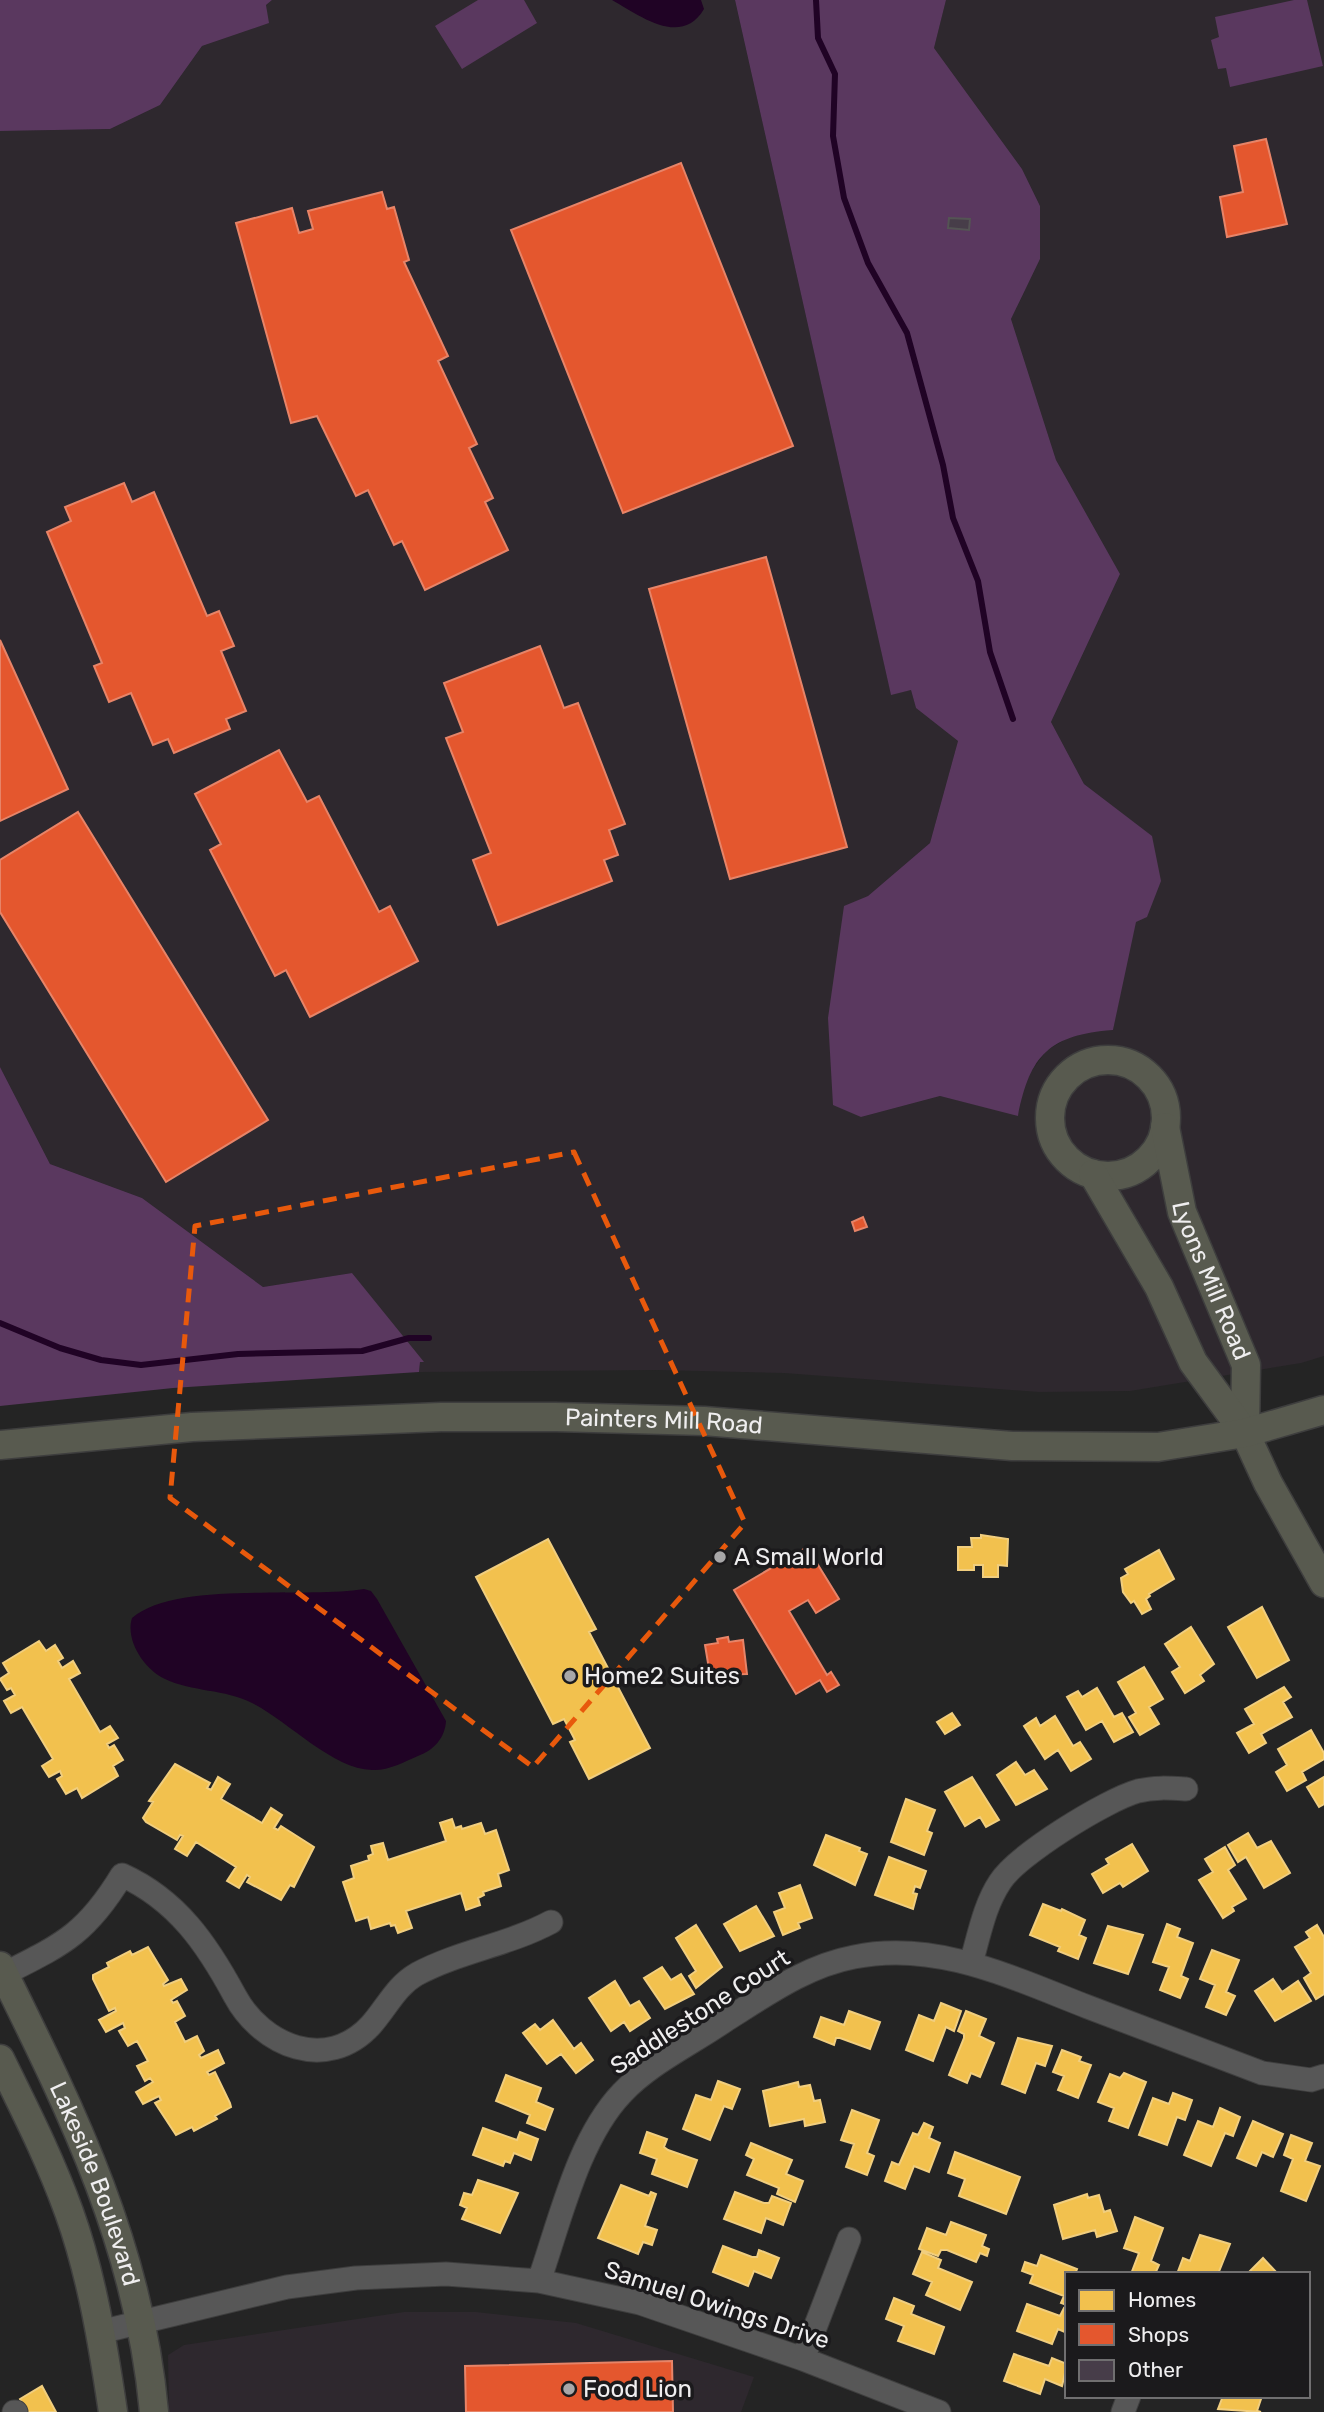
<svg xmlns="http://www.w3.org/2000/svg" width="1324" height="2412" font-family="Rubik,sans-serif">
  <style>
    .built { fill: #2e282e }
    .green { fill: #5a385f }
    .water { fill: #200325 }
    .homes { fill: #f2c14e; stroke: #f1ce7e; stroke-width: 2 }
    .shops { fill: #e4572e; stroke: #e78468; stroke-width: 2 }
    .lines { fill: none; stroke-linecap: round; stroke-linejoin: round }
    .stream { stroke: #200325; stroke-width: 6 }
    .building { fill: #473d49; stroke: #545454; stroke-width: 2 }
    .minor-casing { stroke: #3e3e3e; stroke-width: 25 }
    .major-casing { stroke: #3e3e3e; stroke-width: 31 }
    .minor { stroke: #575757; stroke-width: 23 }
    .major { stroke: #585a4f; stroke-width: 28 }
    .marked { fill: none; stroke: #e8590c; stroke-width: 5; stroke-dasharray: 14 9; stroke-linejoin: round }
    .poi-dot { fill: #a8a7a8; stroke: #1b1a1c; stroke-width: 2.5 }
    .labels { text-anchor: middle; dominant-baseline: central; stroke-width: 7; stroke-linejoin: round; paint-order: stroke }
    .street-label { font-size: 24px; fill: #efeeef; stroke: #1b1a1c }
    .poi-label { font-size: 24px; fill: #efeeef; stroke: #1b1a1c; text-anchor: start }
  </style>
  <rect width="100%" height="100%" fill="#242424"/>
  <!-- built -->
  <path class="built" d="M272,0H735L891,694L911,690L916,708L958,741L930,843L868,896L844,907L861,1117L940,1096L1018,1115L1025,1080L1046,1051L1076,1033L1113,1030L1151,836L1084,784L1051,722L1120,574L1056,460L1011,319L1040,259V206L1022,169L934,48L946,0H1324V1356L1301,1363L1130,1391L1039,1392L784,1373L657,1370L419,1372L420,1362L352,1273L263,1287L142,1198L50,1164L0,1067V131L110,129L160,105L202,46L268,23L266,5Z
    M404,2312H476L576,2323L754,2377L741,2412H169L168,2355L184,2345Z"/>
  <!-- green -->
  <path class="green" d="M0,0H272L266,5L269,23L202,46L160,105L110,129L0,131Z
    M478,0H524L537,23L462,69L435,26Z
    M735,0H946L934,48L1022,169L1040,206V259L1011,319L1056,460L1120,574L1051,722L1084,784L1152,836L1161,881L1147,917L1136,922L1113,1030C1050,1035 1030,1054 1018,1116L940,1096L861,1117L833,1105L828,1018L844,906L868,896L930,843L958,741L916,708L911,690L891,695Z
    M1294,0H1307L1323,66L1230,87L1226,68L1218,69L1211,40L1219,37L1215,17Z
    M0,1067L50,1164L142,1198L263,1287L352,1273L424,1362H420L419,1372L173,1388L0,1406Z"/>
  <!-- water -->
  <path class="water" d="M612,0H701L704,9C681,48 639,15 612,0Z
    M364,1589L371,1591L377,1599L446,1721C445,1738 434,1750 418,1756C404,1762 388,1771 372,1770C332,1769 288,1721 252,1703C225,1689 192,1692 165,1679C144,1669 125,1640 132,1618C176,1580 303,1599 364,1589Z"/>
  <!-- homes -->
  <path class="homes" d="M981,1535L1008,1539L1007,1566L998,1565V1577H983V1565H974V1570H958V1547H972L971,1538H981Z
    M548,1539L596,1629L589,1632L650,1748L589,1779L570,1742L575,1740L564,1719L553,1724L476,1577Z
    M1159,1550L1174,1579L1149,1594L1150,1596L1146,1599L1151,1609L1142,1614L1134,1601L1131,1603L1123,1592L1121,1578L1128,1574L1125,1569Z
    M1262,1607L1289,1660L1257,1678L1228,1627Z
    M1191,1627L1214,1664L1200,1675L1204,1681L1185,1693L1172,1672L1180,1667L1165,1644Z
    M39,1641L46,1651L55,1645L63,1658L58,1661L62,1668L73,1661L80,1673L69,1679L100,1732L110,1726L118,1738L107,1744L109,1748L114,1745L123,1760L113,1766L118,1776L82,1798L77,1788L66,1794L57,1779L62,1776L60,1771L49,1777L42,1766L53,1759L22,1707L11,1713L4,1701L15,1695L11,1688L7,1690L0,1679L9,1673L3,1663Z
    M1144,1667L1163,1699L1149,1707L1159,1724L1140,1735L1129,1717L1136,1713L1118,1682Z
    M1284,1687L1291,1697L1283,1702L1292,1717L1261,1734L1266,1743L1249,1753L1237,1733L1254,1724L1245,1709Z
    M1097,1688L1114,1717L1122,1713L1133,1732L1114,1742L1102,1721L1086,1730L1067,1697L1078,1691L1082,1697Z
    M952,1713L960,1725L945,1734L937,1722Z
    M1055,1716L1073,1746L1080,1742L1091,1759L1071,1771L1058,1750L1045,1759L1024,1726L1036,1718L1040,1726Z
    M1311,1730L1324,1753V1759L1302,1772L1306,1780L1287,1791L1276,1772L1287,1765L1278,1749Z
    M1016,1762L1025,1775L1034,1770L1047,1789L1016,1805L997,1775Z
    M175,1764L210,1783L207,1788L211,1790L218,1777L230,1784L221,1799L262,1823L271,1808L282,1815L274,1828L278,1830L281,1826L314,1847L294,1887L290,1885L281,1900L247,1882L250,1877L247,1875L239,1888L227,1881L236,1867L196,1842L187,1856L175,1849L183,1836L180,1835L177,1840L146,1822L143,1818L153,1802L149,1801Z
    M972,1777L999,1820L986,1827L980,1817L965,1826L945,1792Z
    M1324,1777V1804L1319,1807L1307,1787Z
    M906,1799L935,1810L927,1831L932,1833L924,1855L891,1842Z
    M452,1819L455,1828L461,1826L462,1829L481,1823L485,1834L496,1830L509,1870L498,1874L501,1886L483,1892L484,1895L478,1898L480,1905L466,1910L461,1893L406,1911L412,1928L398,1933L395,1925L391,1926L390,1923L371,1929L368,1917L356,1921L343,1882L354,1878L351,1866L369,1860L368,1856L373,1854L371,1846L383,1843L388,1860L446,1841L440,1823Z
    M1248,1833L1257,1848L1271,1841L1290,1873L1264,1888L1246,1857L1238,1862L1228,1845Z
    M826,1835L860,1848L859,1851L867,1854L855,1885L814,1865Z
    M1132,1844L1148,1871L1123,1887L1120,1883L1103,1893L1092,1874L1109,1864L1106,1859Z
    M1225,1847L1235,1865L1228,1870L1246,1899L1232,1907L1234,1911L1223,1918L1199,1880L1213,1872L1205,1859Z
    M889,1857L926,1871L920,1888L915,1886L913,1893L917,1894L913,1909L875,1895Z
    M800,1885L812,1918L798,1923L800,1928L783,1935L774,1912L785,1908L779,1893Z
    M1043,1904L1061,1911L1062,1909L1085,1920L1079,1935L1086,1938L1078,1959L1058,1951L1060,1947L1030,1935Z
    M756,1906L774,1936L740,1951L724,1924Z
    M1167,1924L1180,1929L1177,1937L1193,1943L1181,1976L1188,1979L1180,1998L1160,1990L1169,1967L1153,1962Z
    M696,1925L722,1967L696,1988L689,1976L696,1971L676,1938Z
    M1317,1925L1324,1937V1994L1316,1999L1304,1978L1311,1973L1295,1947L1310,1938L1306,1932Z
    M1108,1926L1143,1935L1128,1974L1094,1963Z
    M148,1947L168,1980L163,1984L164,1986L181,1979L187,1990L171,2000L173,2003L177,2001L185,2016L175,2022L185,2042L197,2036L204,2051L199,2055L201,2058L218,2050L224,2063L207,2072L209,2075L215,2072L230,2103L231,2107L215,2116L217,2119L194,2131L192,2127L176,2135L155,2103L161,2100L159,2096L143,2104L136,2092L153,2082L150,2078L145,2081L137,2066L148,2061L137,2041L128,2046L119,2031L125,2028L123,2023L106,2032L99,2020L116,2011L115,2008L109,2011L93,1979V1975L109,1967L107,1963L130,1951L132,1955Z
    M1212,1950L1239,1960L1226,1992L1235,1996L1226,2015L1206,2007L1215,1985L1200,1979Z
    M662,1967L671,1980L681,1974L694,1994L665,2009L644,1978Z
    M1273,1979L1282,1992L1298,1981L1311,2001L1275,2021L1255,1991Z
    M615,1981L630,2006L639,2001L650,2018L630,2031L624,2022L611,2031L589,1998Z
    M941,2003L961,2011L954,2031L946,2027L933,2061L906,2050L919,2015L934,2021Z
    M849,2011L880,2022L870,2049L840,2038H836L834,2045L814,2037L821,2017L844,2025Z
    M966,2011L986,2019L979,2036L994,2043L980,2077L971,2073L967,2083L949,2075L964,2038V2034L958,2031Z
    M553,2020L574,2049L581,2043L593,2060L576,2073L561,2054L547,2064L523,2033L535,2024L540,2030Z
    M1018,2038L1052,2046L1045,2066L1036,2063L1025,2093L1002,2084Z
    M1062,2050L1081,2057L1079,2061L1091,2065L1078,2098L1058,2090L1064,2076L1053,2072Z
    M1124,2073L1146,2082L1128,2128L1109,2121L1114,2108L1098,2102L1110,2074L1120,2078Z
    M506,2075L541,2088L536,2102L553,2109L545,2130L527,2123L530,2115L496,2101Z
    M718,2081L740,2089L732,2109L724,2106L710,2140L683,2129L696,2095L711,2100Z
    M798,2082L799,2087L810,2085L814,2101L820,2100L825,2122L805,2126L804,2119L770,2126L763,2091Z
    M1173,2093L1192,2100L1185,2120L1177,2117L1167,2145L1139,2135L1153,2098L1169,2104Z
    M1220,2108L1240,2117L1233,2136L1225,2133L1211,2166L1184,2155L1198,2121L1213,2127Z
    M852,2110L879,2120L867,2153L874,2156L867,2175L846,2167L854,2144L841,2140Z
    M1253,2121L1283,2134L1273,2157L1262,2152L1256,2166L1237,2158Z
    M924,2123L933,2127L929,2138L940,2143L929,2172L914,2166L905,2189L885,2181L892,2162L899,2165L913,2133L918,2135Z
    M483,2128L517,2140L520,2132L538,2139L531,2160L514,2153L510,2163L505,2161L503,2166L473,2155Z
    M647,2132L667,2139L664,2147L668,2150L697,2160L687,2187L652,2174L657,2159L640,2153Z
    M1291,2135L1312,2143L1305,2161L1320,2166L1306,2201L1281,2191L1293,2159L1284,2155Z
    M751,2143L792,2160L786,2174L803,2181L795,2202L777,2194L779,2188L747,2175L754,2159L746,2155Z
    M955,2152L1020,2177L1006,2214L959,2196L965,2179L948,2173Z
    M478,2180L518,2193L500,2233L462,2219L467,2208L460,2205L464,2193L472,2195Z
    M621,2185L649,2196L651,2192L656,2194L645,2226L657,2230L652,2245L643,2242L638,2254L598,2238Z
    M735,2192L764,2203H769L772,2196L791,2203L783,2225L766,2218L761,2233L724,2219Z
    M1087,2194L1088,2198L1099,2195L1104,2212L1110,2210L1117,2231L1097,2237L1095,2230L1063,2239L1054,2205Z
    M1135,2217L1163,2228L1151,2261L1159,2265L1155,2274H1131L1139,2253L1124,2248Z
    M951,2222L986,2235L982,2246L989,2249L987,2256L980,2253L976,2262L947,2250H941L938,2256L919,2249L927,2228L946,2235Z
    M1200,2235L1230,2244L1218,2274H1177L1183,2258L1190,2261Z
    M723,2246L752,2257H757L759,2250L779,2258L771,2278L754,2271L748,2286L713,2272Z
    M922,2252L941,2260L938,2268L972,2282L960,2310L926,2295L932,2282L913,2274Z
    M1041,2255L1077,2269L1075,2274H1067V2305L1061,2303L1064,2296L1030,2283L1033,2275L1022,2271L1025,2262L1037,2266Z
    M1263,2258L1278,2274H1247Z
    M894,2298L914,2306L911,2314L944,2327L934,2354L898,2341L904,2326L886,2319Z
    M1027,2304L1060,2316L1064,2308L1067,2309V2333L1058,2329L1052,2344L1017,2331Z
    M1014,2354L1049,2366L1052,2358L1067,2364L1062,2386L1045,2379L1040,2394L1004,2381Z
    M42,2386L56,2412H27L20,2399Z
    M1223,2396H1262L1257,2411L1261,2412L1218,2409Z"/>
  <!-- shops -->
  <path class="shops" d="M1266,139L1287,224L1227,237L1220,197L1243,192L1234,146Z
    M681,163L793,446L623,513L511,230Z
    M382,192L387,209L394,207L409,260L404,262L448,356L438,361L477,444L469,448L493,498L485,502L508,550L425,590L402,541L394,545L368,490L356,496L317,416L291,423L236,223L292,208L299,233L313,229L308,211Z
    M124,483L132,502L154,492L207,616L219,611L234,646L221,651L246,711L226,719L230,729L174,753L168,739L153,745L131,693L109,702L94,666L102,663L47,532L71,521L65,507Z
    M766,557L847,847L730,879L649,589Z
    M0,640L68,789L0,821Z
    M540,646L564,708L578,703L625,824L609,830L618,855L604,860L612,881L498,925L473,860L491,853L446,738L463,732L444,683Z
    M279,750L307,802L319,796L379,912L390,906L418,961L310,1017L286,970L275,976L210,850L221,844L195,794Z
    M78,812L268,1120L166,1182L0,912V860Z
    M863,1217L867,1227L855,1231L852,1222Z
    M807,1547L839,1599L816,1613L808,1600L789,1611L827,1675L831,1672L839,1685L827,1692L820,1680L796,1694L734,1590Z
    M728,1637L729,1642L743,1640L747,1674L710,1675L705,1645L718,1643L717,1639Z
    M672,2361L673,2412H466L465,2366Z"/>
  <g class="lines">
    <!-- stream -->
    <path class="stream" d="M816,0L818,38L835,74L833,136L844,198L868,263L907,333L943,465L953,518L978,581L990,652L1013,719
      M0,1323L60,1348L101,1360L141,1365L238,1354L362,1351L409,1338H429"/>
  </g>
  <!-- building -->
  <path class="building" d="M949,218L970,219L969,230L948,228Z"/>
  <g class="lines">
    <defs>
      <path id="minor" d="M971,1963C979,1936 984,1906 1000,1882C1017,1855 1106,1800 1138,1791C1154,1787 1169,1788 1186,1789
        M0,1976C61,1945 85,1936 122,1875C177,1900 207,1944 235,1996C262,2046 327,2073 371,2025C387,2007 396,1986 417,1974C460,1951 508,1945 551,1922
        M539,2281C560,2221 578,2139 622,2093C650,2063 693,2043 726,2020C766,1995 806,1966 854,1957C936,1940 1013,1978 1088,2007C1146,2029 1204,2051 1262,2073L1311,2080L1324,2076
        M100,2332L287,2287L356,2278L446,2274L539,2281L640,2303L803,2359L939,2412
        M803,2359L849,2239
        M14,2412H16
        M1123,2412L1129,2396"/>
      <g id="major">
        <circle cx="1108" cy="1118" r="58"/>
        <path id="s1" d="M1165,1127L1182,1212L1246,1365L1245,1433"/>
        <path d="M1093,1174L1159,1287L1193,1362L1245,1433L1268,1483L1324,1583"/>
        <path id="s2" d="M0,1445L192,1427L441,1417H556L704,1421L1012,1446L1158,1447L1245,1433L1324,1410"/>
        <path id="s3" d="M0,1966C72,2112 139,2246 154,2412"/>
        <path d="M0,2059C25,2110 50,2159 69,2212C92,2276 103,2345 113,2412"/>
      </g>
    </defs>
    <!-- minor casing -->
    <use href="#minor" class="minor-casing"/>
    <!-- major casing -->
    <use href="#major" class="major-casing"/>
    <!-- minor -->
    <use href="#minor" class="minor"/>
    <!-- major -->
    <use href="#major" class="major"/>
  </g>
  <!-- marked area -->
  <path class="marked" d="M574,1152L745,1523L533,1767L170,1498L195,1226Z"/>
  <!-- markers -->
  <g class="poi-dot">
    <circle cx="720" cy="1557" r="7"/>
    <circle cx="570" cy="1676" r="7"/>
    <circle cx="569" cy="2389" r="7"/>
  </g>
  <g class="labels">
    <!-- street labels -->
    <g class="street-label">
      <text stroke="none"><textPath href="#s1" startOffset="161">Lyons Mill Road</textPath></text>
      <text stroke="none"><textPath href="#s2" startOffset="665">Painters Mill Road</textPath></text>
      <text transform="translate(700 2012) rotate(-33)">Saddlestone Court</text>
      <text stroke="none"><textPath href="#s3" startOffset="238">Lakeside Boulevard</textPath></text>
      <text transform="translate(717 2305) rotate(18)">Samuel Owings Drive</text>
    </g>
    <!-- poi labels -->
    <g class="poi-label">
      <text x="734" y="1557">A Small World</text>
      <text x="584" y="1676">Home2 Suites</text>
      <text x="583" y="2389">Food Lion</text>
    </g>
  </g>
  <!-- legend -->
  <rect x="1065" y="2272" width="245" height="126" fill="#1b1a1c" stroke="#706f70" stroke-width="2"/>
  <rect x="1079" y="2290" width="35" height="21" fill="#f2c14e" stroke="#706f70" stroke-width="2"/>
  <text x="1128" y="2307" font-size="21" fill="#efeeef">Homes</text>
  <rect x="1079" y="2324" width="35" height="21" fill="#e4572e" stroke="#706f70" stroke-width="2"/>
  <text x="1128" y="2342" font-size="21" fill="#efeeef">Shops</text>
  <rect x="1079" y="2360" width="35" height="21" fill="#473d49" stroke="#706f70" stroke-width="2"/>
  <text x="1128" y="2377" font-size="21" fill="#efeeef">Other</text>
</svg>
